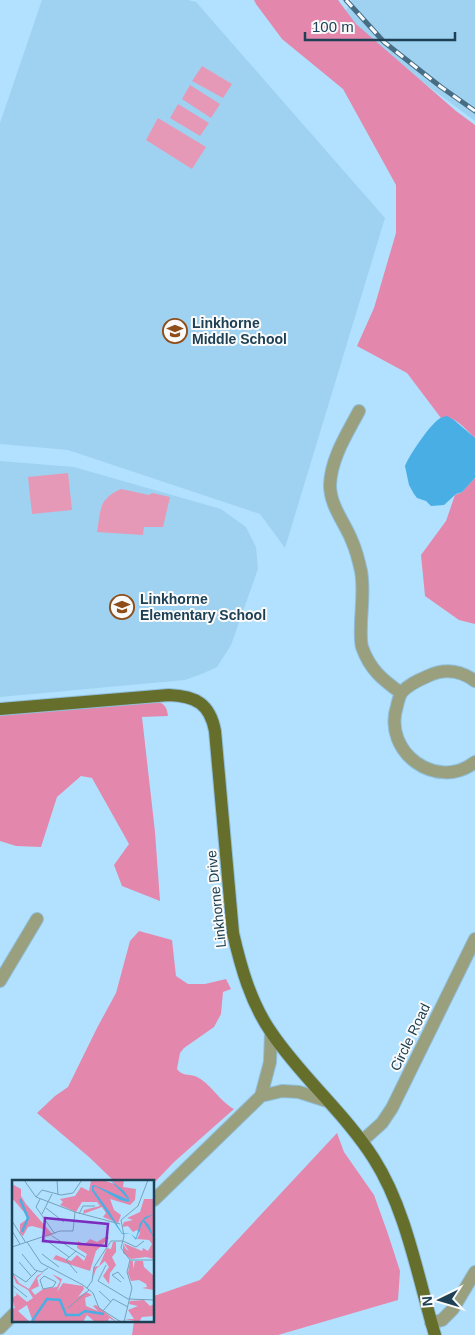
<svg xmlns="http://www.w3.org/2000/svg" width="475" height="1335" font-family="Arial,sans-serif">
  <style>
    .built { fill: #9fd2f1 }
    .green { fill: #e699b6 }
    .forest { fill: #e487ac }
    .water { fill: #48aee4 }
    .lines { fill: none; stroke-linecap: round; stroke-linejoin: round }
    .minor-casing { stroke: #90bed9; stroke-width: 14 }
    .major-casing { stroke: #90bed9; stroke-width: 14 }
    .minor { stroke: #9a9f7e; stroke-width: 12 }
    .major { stroke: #666e2b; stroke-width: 12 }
    .rail-casing { stroke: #476d84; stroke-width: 5 }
    .rail { stroke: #fafafa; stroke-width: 3; stroke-dasharray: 9; stroke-linecap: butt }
    .labels { text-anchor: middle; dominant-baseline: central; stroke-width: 4; stroke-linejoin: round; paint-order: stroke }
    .poi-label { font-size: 14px; font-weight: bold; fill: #1d4054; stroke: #fafafa; text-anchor: start }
    .street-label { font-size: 14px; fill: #1d4054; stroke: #fafafa }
    .inset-river { fill: none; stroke: #48aee4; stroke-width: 2.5 }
    .inset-road { fill: none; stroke: #76a1ba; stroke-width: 1 }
    .view { fill: #7b2cbf; fill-opacity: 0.15; stroke: #7b2cbf; stroke-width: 2.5 }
    .inset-edge { fill: none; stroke: #1d4054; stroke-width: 2.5 }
  </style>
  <rect width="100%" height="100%" fill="#b1e1fe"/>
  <!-- built -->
  <path class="built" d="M42,0H188L196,2L385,218L285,548L260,514L68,450L0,444V123Z
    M352,0H475V121L340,21Z
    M0,461L74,467L221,509L246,527L256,547L258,569L231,645L217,667L204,673L185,680L0,697Z"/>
  <!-- green -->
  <path class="green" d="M202,66L232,84L223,98L192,81Z
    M190,85L220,104L211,118L182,99Z
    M178,104L209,123L200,136L170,118Z
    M158,118L206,147L192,169L146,140Z
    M68,473L72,510L32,514L28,477Z
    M121,489L149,495L152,493L170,497L163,527H144L143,535L97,532C101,510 98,499 121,489Z"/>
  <!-- forest -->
  <path class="forest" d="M254,0H338L356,24L456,111L475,125V438C466,430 454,414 441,418L407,373L357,346L374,308L396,233V185L343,89L282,39L256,4Z
    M475,478V624L459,620L425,596L421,555L446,521L455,495L462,492Z
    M159,702C166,705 167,709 168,716L142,717L155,832L160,901L122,886L114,865L129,844L92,778L81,776L57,797L41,847L16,846L0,841V715Z
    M139,931L172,940L176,976L188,984H205L226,979L231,989L223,992L221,1014L214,1027L184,1048L180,1053L177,1069C182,1076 188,1074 195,1076C211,1083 219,1101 234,1109L174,1162L154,1183V1181H114L89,1157L37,1113L55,1096L68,1087L97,1028L116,993L130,941Z
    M337,1133L344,1152L374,1195L388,1234L400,1271L398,1300L278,1335H132L134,1321H154V1296L200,1280Z"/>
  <!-- water -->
  <path class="water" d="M447,416L454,420L475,438V478L462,492L456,494L444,505L431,506L426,501L417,498L414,494L409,485L405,466C410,454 429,426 439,419C442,417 443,417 447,416Z"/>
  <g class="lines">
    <defs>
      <path id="minor" d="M359,411C347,434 331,458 330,485C330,506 345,523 352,541C356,550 359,562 361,571C364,587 362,604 361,621C361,629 360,640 362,647C370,670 383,680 401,693
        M475,681C460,670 445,668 428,676C419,680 409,684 402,692C399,696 398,702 397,706C382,752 437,792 475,762
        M0,981L37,919
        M261,1096L270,1062L271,1032
        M362,1141L382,1123L392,1108L475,939
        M154,1200L261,1096L282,1091L299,1092L327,1101
        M431,1323L442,1320L453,1309L475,1272
        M0,1328L14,1314"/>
      <path id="major" d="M0,709L169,695C196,696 210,704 215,731L233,933C241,968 251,1003 271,1032C302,1078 345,1113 374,1159C406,1209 418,1278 435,1335"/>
    </defs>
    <!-- minor casing -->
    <use href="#minor" class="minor-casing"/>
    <!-- major casing -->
    <use href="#major" class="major-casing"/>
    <!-- minor -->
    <use href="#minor" class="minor"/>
    <!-- major -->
    <use href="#major" class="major"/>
    <defs>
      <path id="rail" d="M346,0L384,42L441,87L475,111"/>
    </defs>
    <!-- rail casing -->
    <use href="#rail" class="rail-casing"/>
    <!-- rail -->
    <use href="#rail" class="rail"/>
  </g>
  <!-- icons -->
  <defs>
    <symbol id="school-ring" viewBox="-11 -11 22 22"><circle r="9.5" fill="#fafafa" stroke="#8f4e19" stroke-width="1.5"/><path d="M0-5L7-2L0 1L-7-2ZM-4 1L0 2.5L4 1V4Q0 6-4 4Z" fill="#8f4e19"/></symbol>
  </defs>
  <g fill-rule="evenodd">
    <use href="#school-ring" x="161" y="317" width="28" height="28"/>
    <use href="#school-ring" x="108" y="593" width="28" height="28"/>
  </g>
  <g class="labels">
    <!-- poi labels -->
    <g class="poi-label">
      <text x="192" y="323">Linkhorne<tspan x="192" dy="16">Middle School</tspan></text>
      <text x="140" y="599">Linkhorne<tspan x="140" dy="16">Elementary School</tspan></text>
    </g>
    <!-- street labels -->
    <g class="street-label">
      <text transform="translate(216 899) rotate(-96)">Linkhorne Drive</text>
      <text transform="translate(410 1037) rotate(-64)">Circle Road</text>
    </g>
  </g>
  <!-- overview -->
  <g transform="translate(12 1180)">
    <rect width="142" height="142" fill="#b1e1fe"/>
    <path d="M90,0L103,4L99,0H112L111,7L124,9L123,20L118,25L98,19L102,30L109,35L106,43L91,37L94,33L90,27L71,34L72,30L88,26L85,22H70L64,32L48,25L51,22L48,19L63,16L69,7L77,11L79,1ZM0,4L9,9V16L14,24L41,55L33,57L31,49L20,46L16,47L11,56L8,53V44L17,38L0,18ZM132,19H142V79L134,77L119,79L111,73V64L114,69L117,71L111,63L130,71L131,68L136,71L140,64L137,60L125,59L128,53L125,50L121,52L116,46L110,47L112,42L121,40L115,38L128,32ZM95,56L97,58L84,71L78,91L41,79L44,75L59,81L65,75L72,81L75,74L65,68L66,61L72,65L78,59L85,62ZM101,62H104V72L100,77L104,85L98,93L97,104L91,96L97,87L93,81L84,89L81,98L82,87L87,86L95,68L99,69ZM118,81H121V89L123,81H131L132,87L142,96V110L130,108L135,107L134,104L127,100L119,101L116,93ZM0,92L7,103L17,109L25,96L32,92L25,98L27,106L19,110L23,115L31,109L45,107L48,101L40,94L50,99L45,112L51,103L71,106L72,109L66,117L74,112L80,115L73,118L74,126L86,131L81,126L84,125L105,142L97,138L96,142H83L75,135L71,142H21L15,125L6,131L18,142H0V129L3,128L0,118L5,115L3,112L15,122L21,118L16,110L4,103ZM132,120L138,126L142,124V136L130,137L127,142L113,139H122L116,130L126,126L117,124L118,121Z" fill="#e487ac"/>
    <path d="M98,0L112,11L117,18V21L116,22L108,20L83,6L81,9L97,31L110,53L119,54L124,58L128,43L133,37L142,34L132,40L137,45L142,58L131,41L124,60L119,54H110L80,11V6L82,5L117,20Z" fill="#48aee4"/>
    <path class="inset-river" d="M8,19L16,38L10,52M20,141L35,119L48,120L54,135H67L73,131L92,134"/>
    <path class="inset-road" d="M12,0L24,17L63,32M45,0L46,15M136,0L126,26L109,40L112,56L109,68L118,80H143M24,17L30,10L49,15L61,13L70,0M28,19L24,27L43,54M34,28L52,42M30,34L40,14M67,34L71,26H83M0,41L14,63M0,51L8,64M40,56L73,77M31,58L57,77M15,62L29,83L71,105L81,113L87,128L109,142M0,67L48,51H61L63,32L108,44M64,71L54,80L65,93M10,74L23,90L30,92L36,88M30,74L47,87M7,82L20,97M94,85L86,101L116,119L143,120M0,93L14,102L25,91M32,96L44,102L41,107L31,109L28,100ZM109,102L100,95L106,92L112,99M0,105L15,117M75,108L80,101L82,87L99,61H111L124,67L132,61M87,111L99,122M56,128L77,110M91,131L101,119L116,127M112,142L120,108L115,92L118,80"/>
    <path class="view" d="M33,38L96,44L94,66L31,61Z"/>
    <rect width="142" height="142" class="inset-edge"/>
  </g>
  <!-- north arrow -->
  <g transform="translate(440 1300) rotate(265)" stroke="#fafafa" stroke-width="4" paint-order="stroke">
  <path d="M0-4L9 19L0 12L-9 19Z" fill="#1d4054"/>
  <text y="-8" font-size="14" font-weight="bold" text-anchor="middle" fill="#1d4054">N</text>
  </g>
  <!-- scale -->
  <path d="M305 32v8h150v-8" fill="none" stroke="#1d4054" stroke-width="2.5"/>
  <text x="312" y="32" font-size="15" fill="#1d4054" stroke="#fafafa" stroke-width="4" paint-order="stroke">100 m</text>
</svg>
